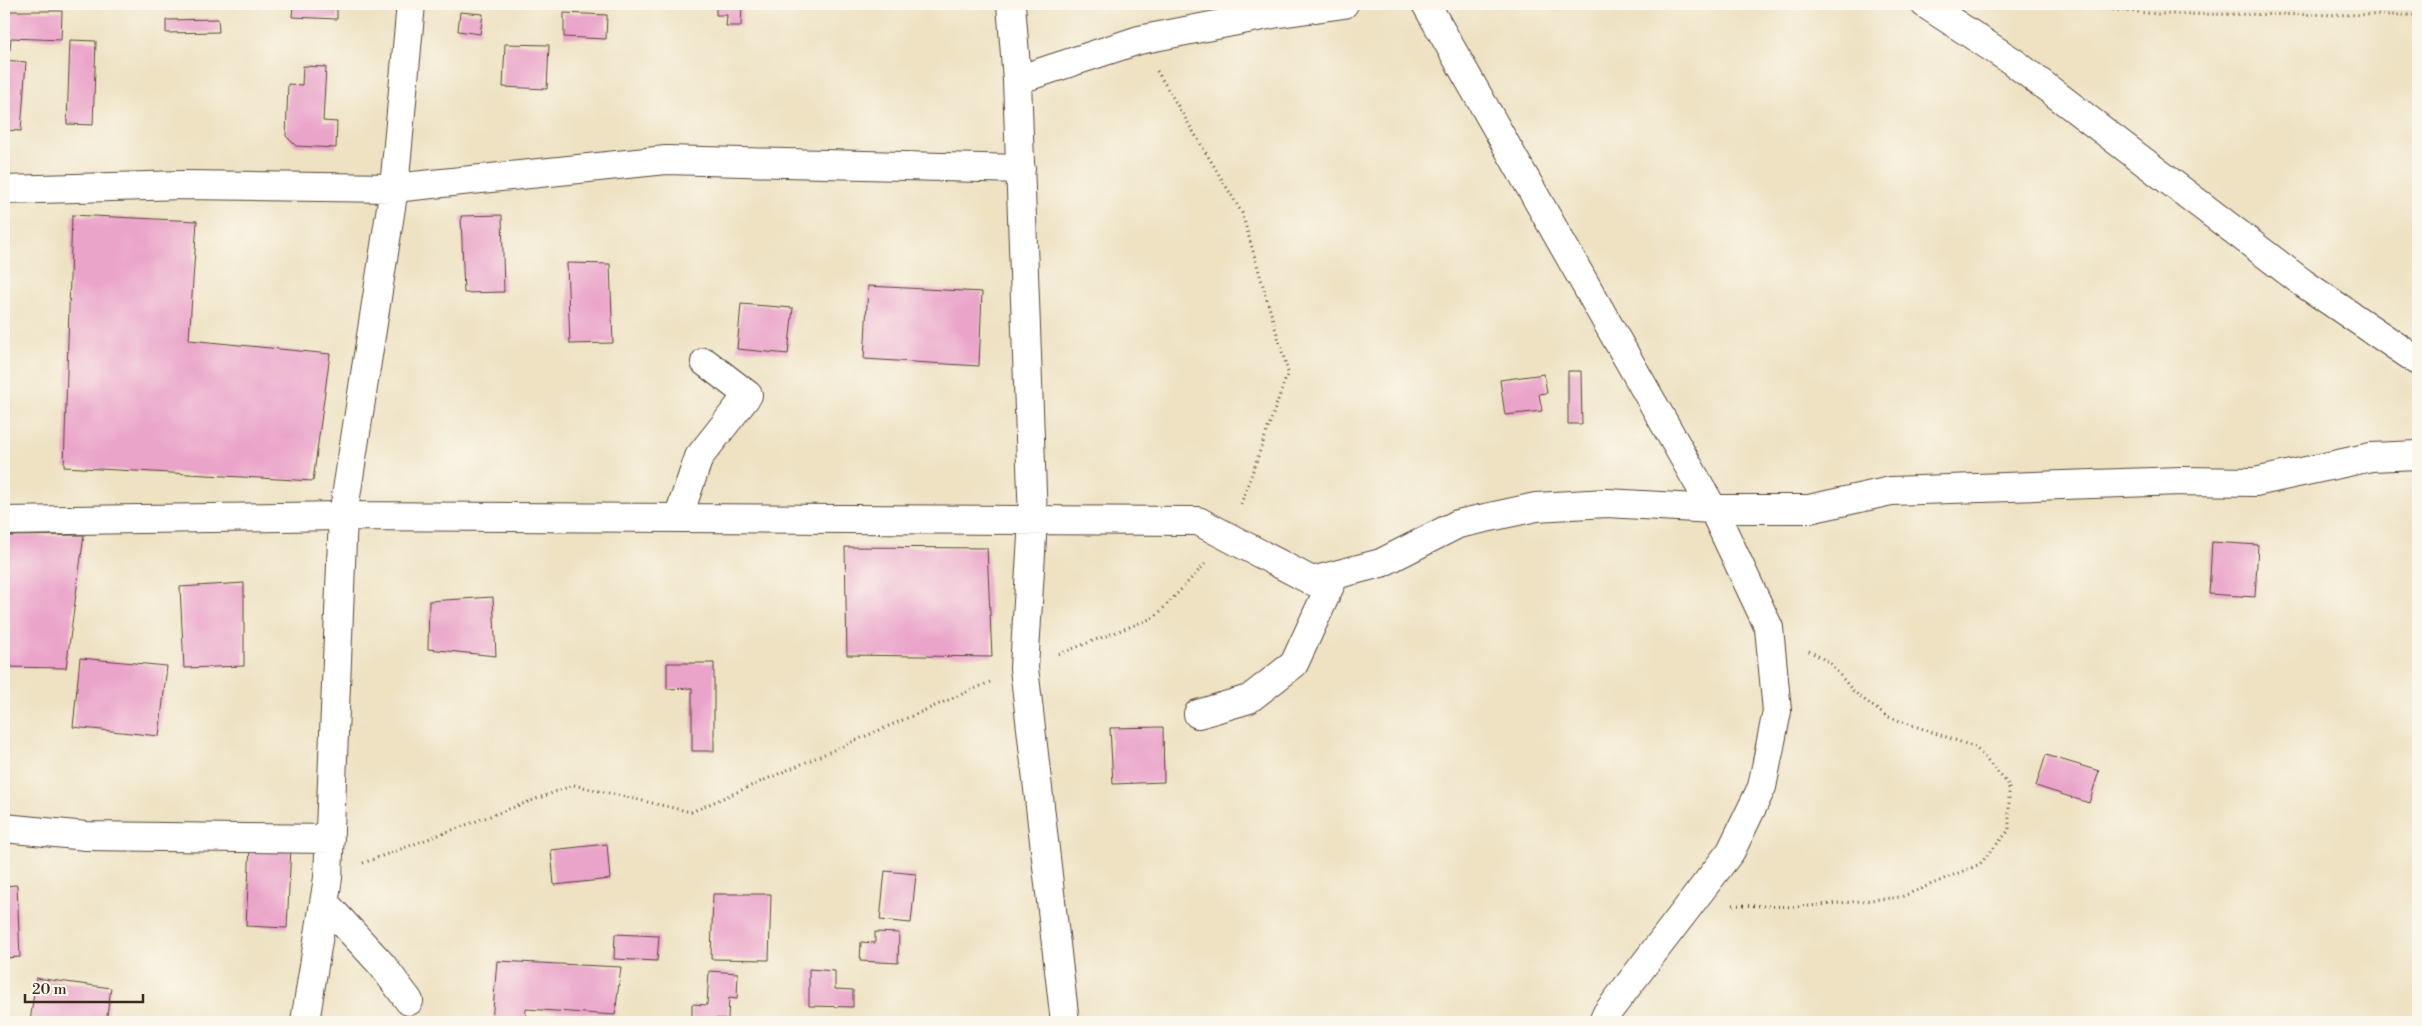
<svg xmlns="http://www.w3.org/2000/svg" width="2422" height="1026" font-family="'Libre Bodoni',serif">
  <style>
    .building { fill: #eaa3c9 }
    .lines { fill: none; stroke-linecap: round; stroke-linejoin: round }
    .street-casing { stroke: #564637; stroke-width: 30 }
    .path { stroke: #564637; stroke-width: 3; stroke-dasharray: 1 4; stroke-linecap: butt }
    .street { stroke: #fff; stroke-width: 28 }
  </style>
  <rect width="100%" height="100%" fill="#fbf7ec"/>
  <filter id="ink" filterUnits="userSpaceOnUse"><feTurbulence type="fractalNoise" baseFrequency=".02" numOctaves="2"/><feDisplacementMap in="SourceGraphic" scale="10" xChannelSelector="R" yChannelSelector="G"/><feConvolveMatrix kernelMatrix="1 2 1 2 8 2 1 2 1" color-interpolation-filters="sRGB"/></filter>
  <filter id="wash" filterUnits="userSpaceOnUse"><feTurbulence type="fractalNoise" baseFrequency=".0096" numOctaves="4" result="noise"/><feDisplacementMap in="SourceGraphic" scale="20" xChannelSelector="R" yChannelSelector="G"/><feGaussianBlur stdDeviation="1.12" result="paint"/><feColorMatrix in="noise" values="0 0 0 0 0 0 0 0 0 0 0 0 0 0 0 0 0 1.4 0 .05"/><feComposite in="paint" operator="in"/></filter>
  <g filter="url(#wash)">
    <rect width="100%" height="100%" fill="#eee2c3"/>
    <g id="blocks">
      <!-- building -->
      <path class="building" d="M293,4H337V19L292,17Z
        M716,4H742L741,26H726L727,15H716Z
        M4,11H62L61,40L11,38L10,50H4Z
        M460,12L483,14L480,34L458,31Z
        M564,13L607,15L606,39L564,37Z
        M218,19L219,32L166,33V20Z
        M70,40L96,41L93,125L67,124Z
        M505,44L549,45L547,89L503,87Z
        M4,60L26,62L21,131L4,130Z
        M303,66L326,67L323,121L337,122L336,148L296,146L286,136L288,84L302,85Z
        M72,215L197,221L189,340L330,354L313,481L64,467Z
        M502,215L504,292L464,293L461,216Z
        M567,263L610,264L613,343L570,344Z
        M868,286L982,292L979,366L864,359Z
        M741,304L793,308L788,354L737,349Z
        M1568,371H1581L1582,424H1568Z
        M1544,374L1547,393L1539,394L1542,411L1505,415L1500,380Z
        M84,535L66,668L4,667V536Z
        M2212,542L2258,545L2255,597L2209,594Z
        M845,547L987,548L992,657L847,655Z
        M244,583V666L184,668L180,587Z
        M493,597L496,656L428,649L429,601Z
        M80,658L167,666L159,736L73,727Z
        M667,663H714V751H692V688L667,689Z
        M1163,727L1164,782L1113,784L1110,728Z
        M2046,755L2099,771L2089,803L2036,786Z
        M607,844L610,879L554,885L551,850Z
        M250,845L291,847L287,928L246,926Z
        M885,871L916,874L911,923L880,920Z
        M17,885L20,957L4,958V886Z
        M713,894H771L769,960L711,959Z
        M875,932L899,933L898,963L860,961L861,942L875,943Z
        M615,934L659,936L657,961L614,959Z
        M497,961L621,967L615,1015L526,1009L525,1022H492Z
        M809,969L835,971V989L853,990V1007L809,1006Z
        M709,971L738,973L737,999L729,998L728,1019L692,1018V1004L707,1005Z
        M36,978L111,988L106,1022H30Z"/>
    </g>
  </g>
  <g filter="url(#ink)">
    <use href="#blocks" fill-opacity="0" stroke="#564637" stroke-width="1"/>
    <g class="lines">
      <defs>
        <path id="street" d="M1011,4L1017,80L1033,520L1024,668L1065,1022
          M1426,4L1713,509L1769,628L1777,711L1762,787L1731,851L1607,1013L1603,1022
          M1925,4L2012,61L2303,283L2418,361
          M1017,80L1139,40L1273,14L1344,4
          M4,190L183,185L394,188L666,160L1021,169
          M678,518L699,457L748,395L705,362
          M4,521L343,516L1198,521L1312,581L1381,563L1458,524L1536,507L1607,503L1713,509H1809L1891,491L2182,481L2255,482L2371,457L2418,455
          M1198,714L1249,699L1294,664L1335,575
          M4,828L86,836L330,839
          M325,903L382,965L409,1001
          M305,1022L328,878L343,516L394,188L411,4"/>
      </defs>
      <!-- street casing -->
      <use href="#street" class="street-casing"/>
      <!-- path -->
      <path class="path" d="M2048,4L2158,14L2418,15
        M1157,71L1242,213L1288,372L1241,504
        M1059,654L1155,617L1205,564
        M363,863L574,785L691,812L990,682
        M1733,905L1799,907L1901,897L1980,864L2009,830V785L1975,747L1886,716L1854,692L1829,662L1807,650"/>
      <!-- street -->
      <use href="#street" class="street"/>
    </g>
  </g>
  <!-- margin -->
  <rect width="2422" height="1026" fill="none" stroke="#fbf7ec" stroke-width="20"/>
  <!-- scale -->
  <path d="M25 994v8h118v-8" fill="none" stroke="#3b2a1e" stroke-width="2.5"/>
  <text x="32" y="994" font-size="15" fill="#3b2a1e" stroke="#fbf7ec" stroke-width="4" paint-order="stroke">20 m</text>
</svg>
